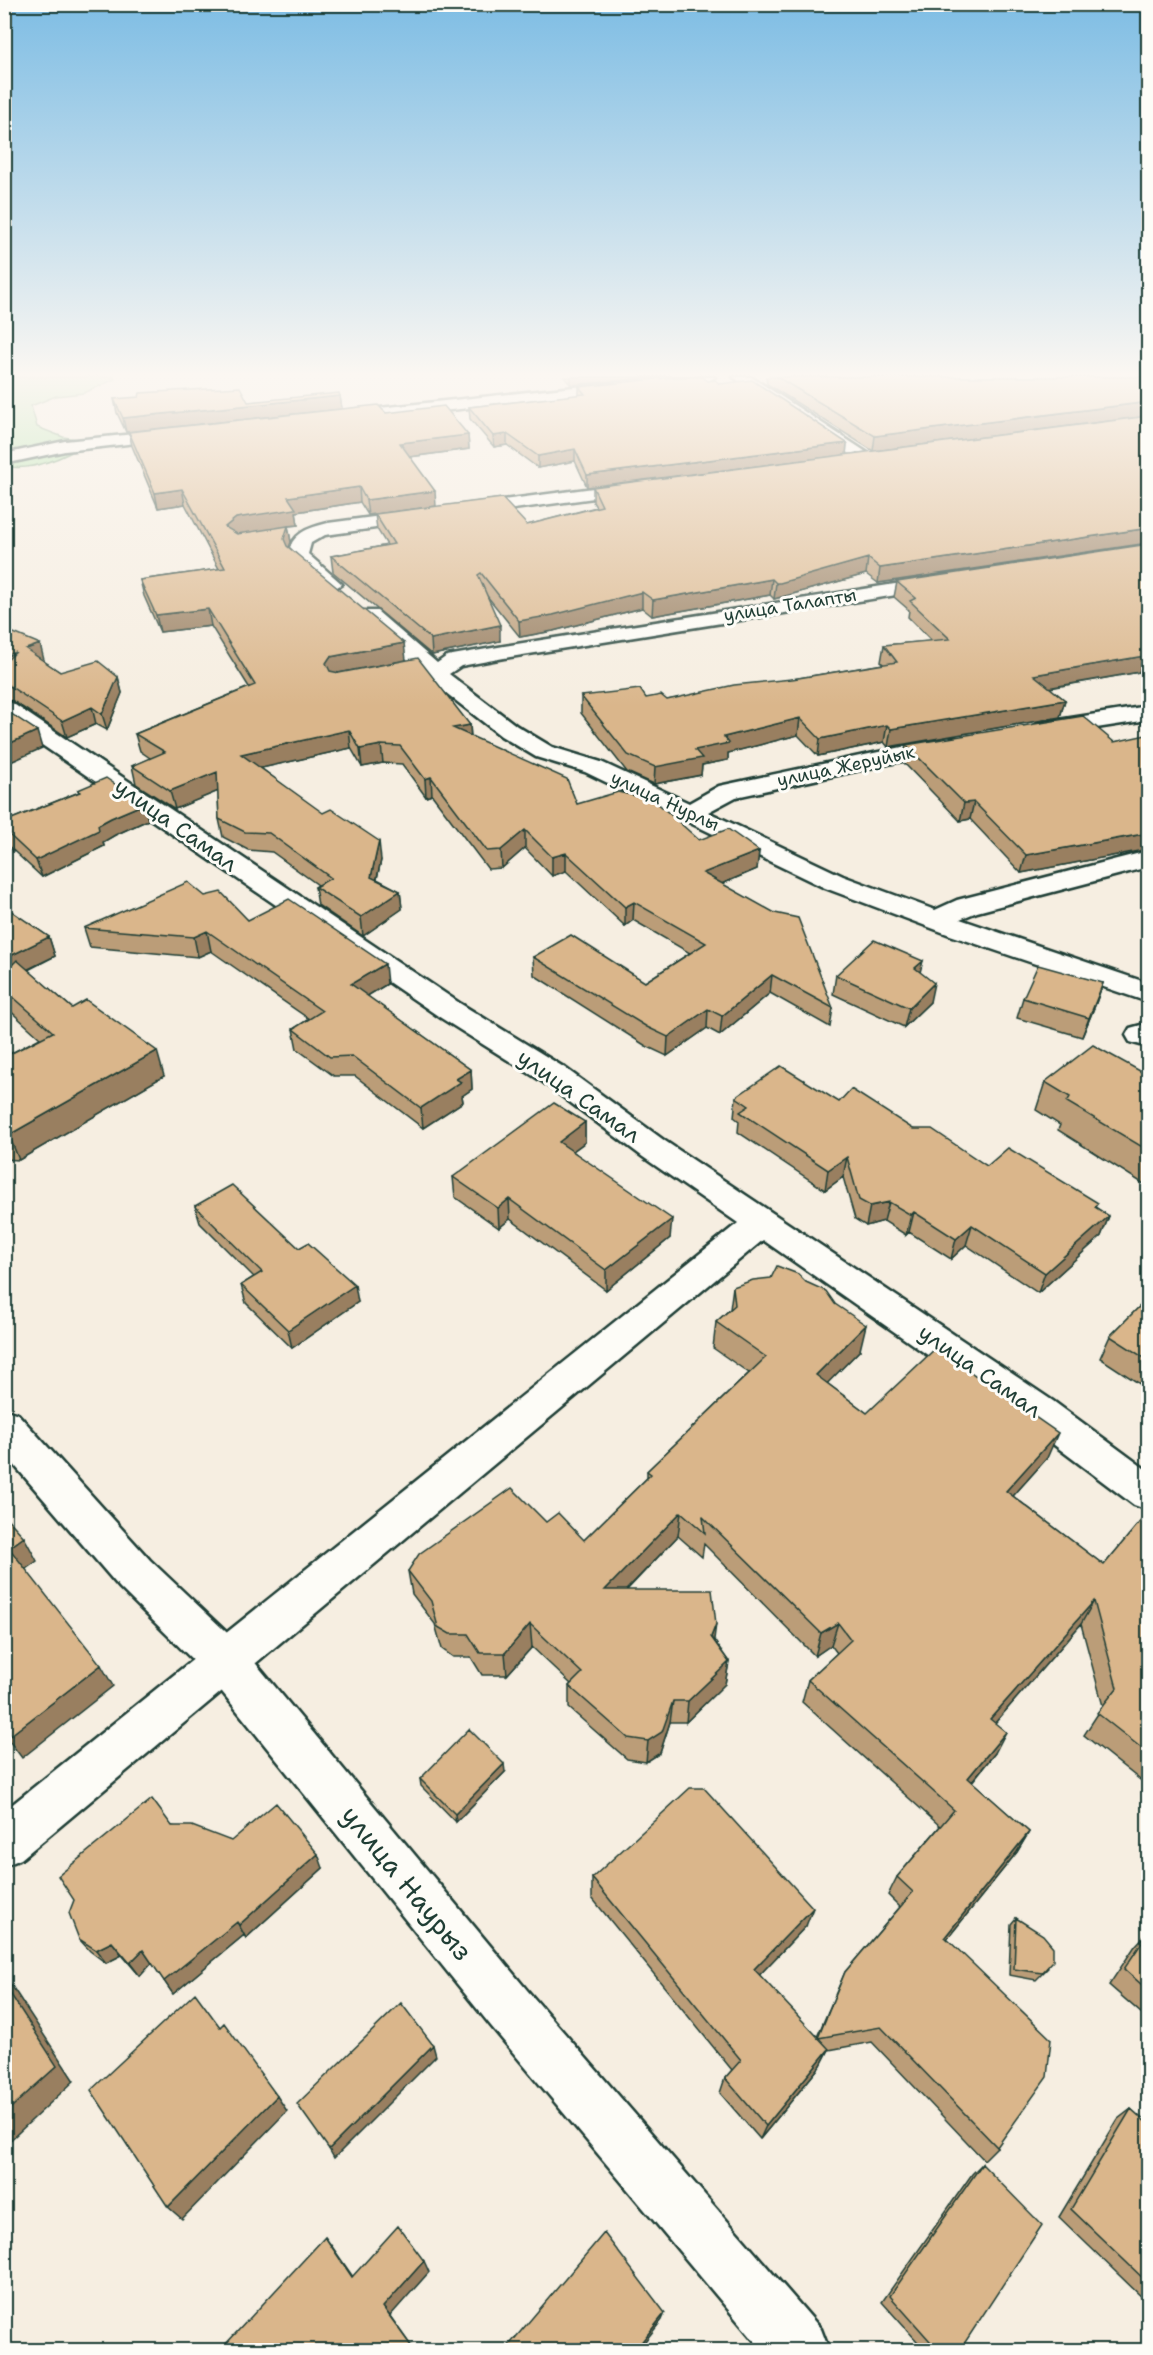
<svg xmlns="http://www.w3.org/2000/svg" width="1153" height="2355" font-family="'Shantell Sans',sans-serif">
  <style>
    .green { fill: #aae2a5; stroke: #64906c; stroke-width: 1.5 }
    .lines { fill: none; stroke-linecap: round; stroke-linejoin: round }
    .street-casing { stroke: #1f3d34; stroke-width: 5 }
    .secondary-casing { stroke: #1f3d34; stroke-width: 5 }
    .street { fill: #fdfcf7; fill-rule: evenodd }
    .secondary { fill: #fdfcf7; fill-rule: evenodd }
    .wall { fill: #bb9d78; stroke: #1f3d34; stroke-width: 1.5 }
    .shaded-wall { fill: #997f61; stroke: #1f3d34; stroke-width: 1.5 }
    .building { fill: #dab68b; stroke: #1f3d34; stroke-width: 1.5 }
    .labels { text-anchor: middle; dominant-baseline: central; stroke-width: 6; stroke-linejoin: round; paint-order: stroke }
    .far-street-label { font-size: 18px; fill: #1f3d34; stroke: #fdfcf7 }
    .street-label { font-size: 22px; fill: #1f3d34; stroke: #fdfcf7 }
    .near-street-label { font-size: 27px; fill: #1f3d34; stroke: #fdfcf7 }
  </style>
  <rect width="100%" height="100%" fill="#f6eee1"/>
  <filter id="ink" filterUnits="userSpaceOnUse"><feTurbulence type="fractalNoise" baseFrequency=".0167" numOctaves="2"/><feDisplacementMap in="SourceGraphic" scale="12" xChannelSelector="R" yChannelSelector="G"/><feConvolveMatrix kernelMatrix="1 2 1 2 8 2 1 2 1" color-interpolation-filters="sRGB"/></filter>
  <g filter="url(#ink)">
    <!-- green -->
    <path class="green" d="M5,377H114L115,379L84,393L56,396L31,406L37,427L63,437L92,441C68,455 33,473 5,466Z"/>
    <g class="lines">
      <defs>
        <path id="street" d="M667,377H715L707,382L342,422L334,417L342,412Z
          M733,377H751L874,457L866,462L860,461Z
          M175,430L181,432L183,435L181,438L65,451L4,464V454L65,441Z
          M639,482L645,483L648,487L645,491L325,535L311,543L308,554L342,584L332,590L325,588L288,556C291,533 308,528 328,523Z
          M939,577L949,583L946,587L504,658L461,666L449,674L517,726L552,747L601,762L689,803L719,786L949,737L957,739L961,744L957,749L736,797L708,812L843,876L935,910L957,900L1148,851V867L977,912L960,919L1148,983V1002L950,935L825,888L585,772L536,757L501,736L427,678L360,615L363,611H377L437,663L447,656L504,646Z
          M4,701L12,703L461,1004L565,1068L665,1141L1053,1401L1148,1471V1510L1134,1505L1025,1423L763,1240L21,1859L4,1866V1811L738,1223L643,1157L543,1082L441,1018L4,719Z
          M1148,706V720L1045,736L1037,734L1034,729L1037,724L1045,722Z
          M1141,1025L1148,1027V1047L1130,1042L1126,1035L1130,1028Z"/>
        <path id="secondary" d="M4,1409L18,1414L150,1560L242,1647L527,1990L821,2329L829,2350H762L491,2026L210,1677L120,1588L4,1453Z"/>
      </defs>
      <!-- street casing -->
      <use href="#street" class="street-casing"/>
      <!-- secondary casing -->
      <use href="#secondary" class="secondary-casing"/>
      <!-- street -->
      <use href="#street" class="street"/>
      <!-- secondary -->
      <use href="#secondary" class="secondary"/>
    </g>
    <!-- wall -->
    <path class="wall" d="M564,377H658L571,385Z
      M766,377H1149V543H1148L878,583L866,574L778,598L774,599L770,595L652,616L642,608L553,631L520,637L487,596L500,641L432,655L333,572L331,556L387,545L377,529L375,514L527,525L596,507L593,502V487L1148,416L873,451L767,384Z
      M708,381L720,384L847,443L846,455L587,487L575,461L538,468L507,445L494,447L470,419L469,407L579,395V387Z
      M340,396L342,409L386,413L468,435L469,449L410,457L368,515L360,502L296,512L298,525L288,526L291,542L289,547L406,660L338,673L470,725L471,736L577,804L699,840L759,851L757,869L722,884L833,1008L830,1027L770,993L720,1035L707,1028L667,1056L646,1046L534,975L533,957L645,982L690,953L633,920L625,926L566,871L552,876L525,848L502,868L488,869L432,795L426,797L402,764L383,763L362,767L351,748L261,768L381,860L377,879L400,891L402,909L363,936L318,905L315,887L318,885L272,852L248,850L223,837L219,819L218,791L175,809L136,784L132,766L150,758L140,751L135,734L249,687L211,626L160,632L144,596L140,580L219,569L185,504L158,508L132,446L129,432H126L117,413L114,399L248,402Z
      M1149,544V679L1139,672L1050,688L1065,700L1060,717L888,747L884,742L818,756L798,735L728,753V760L702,765L701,775L654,784L627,772L581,713V696L646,698L667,700L883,664L881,662L884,645L932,641L908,617L909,610L894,597L897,582Z
      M4,629L44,660L43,661L60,672L118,677L122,693L107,730L96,724L67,737L13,701L4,700Z
      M1149,737V849L1021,873L970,819L960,821L903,762L906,745L1114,742Z
      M78,790L148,820L115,835L103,842L104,846L42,877L4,842V822L79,792Z
      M205,896L248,920L387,984L367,996L471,1070L472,1089L462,1096L463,1102L423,1128L355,1076H334L297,1049L293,1029L309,1019L211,951L198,957L90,947L84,928Z
      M4,906L49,937L55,956L28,970L72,1008L164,1076L19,1160L4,1159V1057L40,1038L6,1007L4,1004Z
      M920,972L930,1002L904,1027L833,994L836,975Z
      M1103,983L1096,1003L1082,1037L1017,1018L1023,998Z
      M1149,1076V1184L1147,1186L1058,1130L1060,1125L1036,1110L1045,1082Z
      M736,1097L839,1102L913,1129L987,1166L1096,1208L1109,1216L1101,1236L1038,1293L966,1245L951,1259L909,1232L906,1235L884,1221L866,1226L855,1219L843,1177L825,1190L738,1132L739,1121L734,1117Z
      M585,1122V1142L573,1151L670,1238L606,1290L510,1219L499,1228L455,1197L453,1177Z
      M195,1206L358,1302L292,1348L246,1303L241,1285L254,1277L200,1223Z
      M733,1287L860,1350L827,1383L867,1413L1047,1458L1013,1496L1104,1565L1149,1511V1787L1084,1735L1103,1706L1081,1624L995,1723V1753L972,1782L1029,1832L1017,1852L947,1939L997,2147L984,2160L872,2042L829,2050L821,2065L760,2139L720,2093L725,2078L732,2070L592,1898V1878L806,1926L759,1975L817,2037L845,1972L900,1907L888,1895L897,1877L940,1826L802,1702L808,1680L837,1653L831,1645L815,1656L704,1544L702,1557L678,1536L627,1590L714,1640L729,1662L725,1684L686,1722H670L660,1753L646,1762L627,1759L569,1708V1686L571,1684L532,1647L507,1675H482L471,1657H453L442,1649L435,1624L412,1594L408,1571L546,1522L584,1540L647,1478V1471L749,1373L713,1348L716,1322L730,1309Z
      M1149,1297V1390L1100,1358L1110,1336Z
      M505,1772L456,1822L421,1786L420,1779Z
      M172,1826L231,1841L323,1868L246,1938L244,1935L173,1994L152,1963L140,1976L122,1955L106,1963L90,1951L79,1939Z
      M1016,1918L1048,1968L1036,1980L1009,1975L1011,1924Z
      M1149,1931V2020L1109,1985L1135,1946Z
      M1131,2109L1149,2125V2304L1059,2217L1118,2119Z
      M982,2164L960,2350H925L882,2302L972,2174Z"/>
    <!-- shaded-wall -->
    <path class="shaded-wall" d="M571,377H658L571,385Z
      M340,396L342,409L126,432L123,418Z
      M1149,402L1148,416L873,451L875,436Z
      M507,434V445L494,447L493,436Z
      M468,435L469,449L401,458L400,443Z
      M847,443L846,455L587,487V475Z
      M575,449V461L538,468V456Z
      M359,487L360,502L296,512L298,525L288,526L291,542L286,555L228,543L225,527L236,518L288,497Z
      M182,489L185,504L158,508L155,493Z
      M435,491L436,506L368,515L366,500Z
      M4,514L7,524L4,526Z
      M1149,528L1148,543L878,583L880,568Z
      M868,558L866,574L774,599L776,583Z
      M772,579L770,595L652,616L653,600Z
      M642,592V608L553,631L520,637L519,621Z
      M208,609L211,626L160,632L156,615Z
      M500,625V641L432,655L431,639Z
      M404,643L406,660L333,674L328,680L326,663L330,657Z
      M40,644L44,660L31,665L26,649Z
      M16,652L4,674V657Z
      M1144,656L1139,672L1030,691L1034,675Z
      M118,677L122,693L107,730L102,714Z
      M1065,700L1060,717L888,747L891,729Z
      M92,707L96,724L67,737L62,721Z
      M800,718L798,735L728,753V760L702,765L701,775L654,784L655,767L724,737Z
      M470,725L471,743L453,728Z
      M887,725L884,742L818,756L820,739Z
      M349,730L351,748L244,772L241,754Z
      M37,731L42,748L4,765V746Z
      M381,745L383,763L362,767L360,749Z
      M217,772L221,790L175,809L170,791Z
      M431,777L432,795L426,797L425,779Z
      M974,802L970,819L960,821L964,803Z
      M144,804L148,820L115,835L103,842L104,846L42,877L36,860L111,818Z
      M525,830V848L502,868L501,850Z
      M1149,833V849L1021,873L1026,855Z
      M379,841L381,860L373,895L371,877Z
      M759,851L757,869L702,892L703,873Z
      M566,853V871L552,876V857Z
      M400,891L402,909L363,936L361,917Z
      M634,902L633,920L625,926V907Z
      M207,931L211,951L198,957L194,937Z
      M49,937L55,956L4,981V959Z
      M923,961L918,980L915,968Z
      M385,964L387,984L354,1004L351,984Z
      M772,975L770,993L720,1035L722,1016Z
      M934,983L930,1002L904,1027L909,1008Z
      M1103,983L1096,1003L1082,1037L1089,1018Z
      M708,1009L707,1028L667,1056L668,1037Z
      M157,1051L164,1076L19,1160L9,1135Z
      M471,1070L472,1089L462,1096L463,1102L423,1128L421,1108L456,1079Z
      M585,1122V1142L559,1161V1142Z
      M847,1157L843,1177L825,1190L828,1170Z
      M509,1199L510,1219L499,1228L498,1208Z
      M889,1202L884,1221L866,1226L870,1206Z
      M914,1212L909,1232L906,1235L911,1215Z
      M1109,1216L1101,1236L1038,1293L1045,1273Z
      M672,1219L670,1238L606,1290V1270Z
      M972,1225L966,1245L951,1259L956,1239Z
      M355,1285L358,1302L292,1348L288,1330Z
      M866,1325L860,1350L811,1400L816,1375Z
      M1058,1433L1047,1458L996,1515L1006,1491Z
      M681,1512L678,1536L604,1613L605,1590Z
      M24,1537L37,1561L23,1571L9,1548Z
      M1094,1601L1081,1624L980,1740L990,1719Z
      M838,1623L831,1645L815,1656L821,1633Z
      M530,1624L532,1647L507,1675L505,1653Z
      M716,1624L713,1647L711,1637Z
      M729,1662L725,1684L686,1722L688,1701Z
      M101,1665L113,1686L22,1758L7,1738Z
      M673,1701L670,1722L660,1753L646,1762L648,1741Z
      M1006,1732L995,1753L957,1799L968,1778Z
      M504,1764L505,1772L456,1822L455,1814Z
      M1029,1832L1017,1852L935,1954L945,1937Z
      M318,1854L323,1868L246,1938L239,1925Z
      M813,1908L806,1926L749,1986L754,1969Z
      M237,1922L244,1935L173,1994L164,1981Z
      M112,1942L122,1955L106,1963L96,1950Z
      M143,1950L152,1963L140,1976L130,1963Z
      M4,1974L74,2081L4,2146Z
      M433,2045L436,2056L334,2158L329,2149Z
      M829,2049L821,2065L760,2139L766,2126Z
      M277,2096L287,2111L182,2219L168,2207Z
      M325,2237L333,2248L360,2287L352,2277Z
      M424,2261L429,2272L390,2316L414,2350L383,2307Z
      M665,2313L662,2320L638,2350H635Z"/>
    <!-- building -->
    <path class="building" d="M676,377H702L708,381L715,380L720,384L752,380L847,443L587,475L575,449L538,456L507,434L493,436L469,407L585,394L579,387Z
      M777,377H1149V402L875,436Z
      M240,387L248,402L339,393L340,396L123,418L114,399L139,397L140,393Z
      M378,405L386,413L444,406L468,435L400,443L435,491L366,500L359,487L288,497L296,509L236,518L225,527L237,534L288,526L284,539L287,546L404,643L330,657L326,663L330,671L339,673L418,658L470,725L453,728L567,779L577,804L618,792L654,800L699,840L728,829L759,851L703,873L775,913L798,918L833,1008L772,975L722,1016L708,1009L668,1037L647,1027L533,957L571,935L645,982L706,943L634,902L625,907L566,853L552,857L525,830L501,850L487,851L431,777L425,779L400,746L381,745L360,749L349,730L241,754L323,813L331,809L379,841L371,877L400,891L361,917L315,887L331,878L269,833L245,832L219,819L217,772L170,791L132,766L165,752L135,734L255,685L208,609L156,615L140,580L225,568L182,489L155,493L129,432Z
      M1149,416V528L880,568L868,558L780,583H776L772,579L653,600L642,592L553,615L519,621L481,573L478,575L500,625L431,639L331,556L394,544L375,514L502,498L527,525L602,506L593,487Z
      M1149,544V659L1144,656L1034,675L1065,700L891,729L887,725L820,739L800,718L724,737L729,743L695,750L702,758L655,767L628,755L581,696L640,689L646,698L661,695L667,700L734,685L792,679L897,662L884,645L950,639L910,601L916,598L897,582Z
      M4,629L40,644L26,649L60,672L98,661L118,677L102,714L92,707L62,721L8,685L4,684V663L16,652L4,657Z
      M4,709L37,731L4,746Z
      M1083,716L1114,742L1146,735L1149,737V833L1026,855L974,802L964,803L906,745Z
      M106,778L144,804L111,818L98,825L99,830L36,860L4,830V822L80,792L78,790Z
      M188,882L205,896L221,892L248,920L289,899L385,964L351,984L471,1070L456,1079L461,1082L421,1108L352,1056L330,1057L293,1029L322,1011L207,931L194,937L84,928Z
      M4,906L49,937L4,959Z
      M874,940L923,961L915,968L934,983L909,1008L836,975Z
      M17,960L72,1008L86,1000L157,1051L9,1135H4V1057L53,1032L4,989V973Z
      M1038,965L1103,983L1089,1018L1023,998Z
      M1093,1045L1149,1076V1151L1067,1102L1070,1097L1045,1082Z
      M781,1066L839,1102L851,1089L913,1129H932L987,1166L1008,1148L1098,1203L1095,1207L1109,1216L1045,1273L972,1225L956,1239L914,1212L911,1215L889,1202L870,1206L859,1200L847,1157L828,1170L740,1112L749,1106L736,1097Z
      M554,1103L585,1122L559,1142L672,1219L606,1270L509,1199L498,1208L453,1177Z
      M232,1185L299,1248L308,1243L355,1285L288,1330L241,1285L262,1272L195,1206Z
      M777,1266L798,1274L806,1282L826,1291L835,1304L866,1325L816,1375L867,1413L936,1348L1058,1433L1006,1491L1104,1565L1149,1511V1754L1097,1713L1117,1688L1094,1601L990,1719L1006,1732L968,1778L1029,1832L945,1937L1051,2039L1047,2077L997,2147L881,2027L818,2038L845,1972L913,1892L897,1877L954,1810L808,1680L851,1640L838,1623L821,1633L703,1517L705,1533L681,1512L605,1590H712L716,1624L711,1637L729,1662L688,1701H673L662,1732L648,1741L628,1738L569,1686L582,1673L530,1624L505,1653H480L468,1634H450L438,1627L431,1601L408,1571L419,1554L512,1488L546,1522L558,1513L584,1540L651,1474L647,1471L766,1357L716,1322L735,1305L733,1287L753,1280L771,1278Z
      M1149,1297V1361L1110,1336Z
      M4,1515L24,1537L9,1548L101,1665L7,1738L4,1734Z
      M469,1729L504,1764L455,1814L420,1779Z
      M690,1788H704L813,1908L754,1969L829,2049L766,2126L725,2078L741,2060L592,1878Z
      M152,1799L172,1826H192L231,1841L276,1803L318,1854L239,1925L237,1922L164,1981L143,1950L130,1963L112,1942L96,1950L79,1939L69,1913L74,1900L58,1876Z
      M1016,1918L1043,1935L1053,1947V1961L1042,1973L1014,1969Z
      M1149,1932V1991L1124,1969Z
      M4,1984L57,2066L4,2114Z
      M195,1993L220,2027L224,2023L277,2096L168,2207L91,2090Z
      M401,2003L433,2045L329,2149L297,2104Z
      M1131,2109L1149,2125V2284L1071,2209Z
      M982,2164L1042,2225L960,2350H938L890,2296Z
      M398,2226L424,2261L383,2307L414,2350H226L224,2346L325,2237L352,2277Z
      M604,2233L665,2313L635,2350H505Z"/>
  </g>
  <!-- sky -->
  <linearGradient id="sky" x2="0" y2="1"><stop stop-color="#7ebde4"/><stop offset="0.53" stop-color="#fbf7f2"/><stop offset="1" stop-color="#fbf7f2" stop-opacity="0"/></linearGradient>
  <rect width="1153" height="706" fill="url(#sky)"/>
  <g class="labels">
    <!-- far-street labels -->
    <g class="far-street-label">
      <text transform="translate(790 605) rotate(-9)">улица Талапты</text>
      <text transform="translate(846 766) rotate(-12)">улица Жеруйык</text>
      <text transform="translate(665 801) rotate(25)">улица Нурлы</text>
    </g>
    <!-- street labels -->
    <g class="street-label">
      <text transform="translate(176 825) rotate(35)">улица Самал</text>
      <text transform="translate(579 1096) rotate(35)">улица Самал</text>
      <text transform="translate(980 1371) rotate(35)">улица Самал</text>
    </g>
    <!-- near-street labels -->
    <g class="near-street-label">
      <text transform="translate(407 1883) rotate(51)">улица Наурыз</text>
    </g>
  </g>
  <!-- margin -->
  <rect width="1153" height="2355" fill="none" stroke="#fdfcf7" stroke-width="24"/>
  <rect x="12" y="12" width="1129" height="2331" fill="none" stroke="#1f3d34" stroke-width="2" filter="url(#ink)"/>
</svg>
